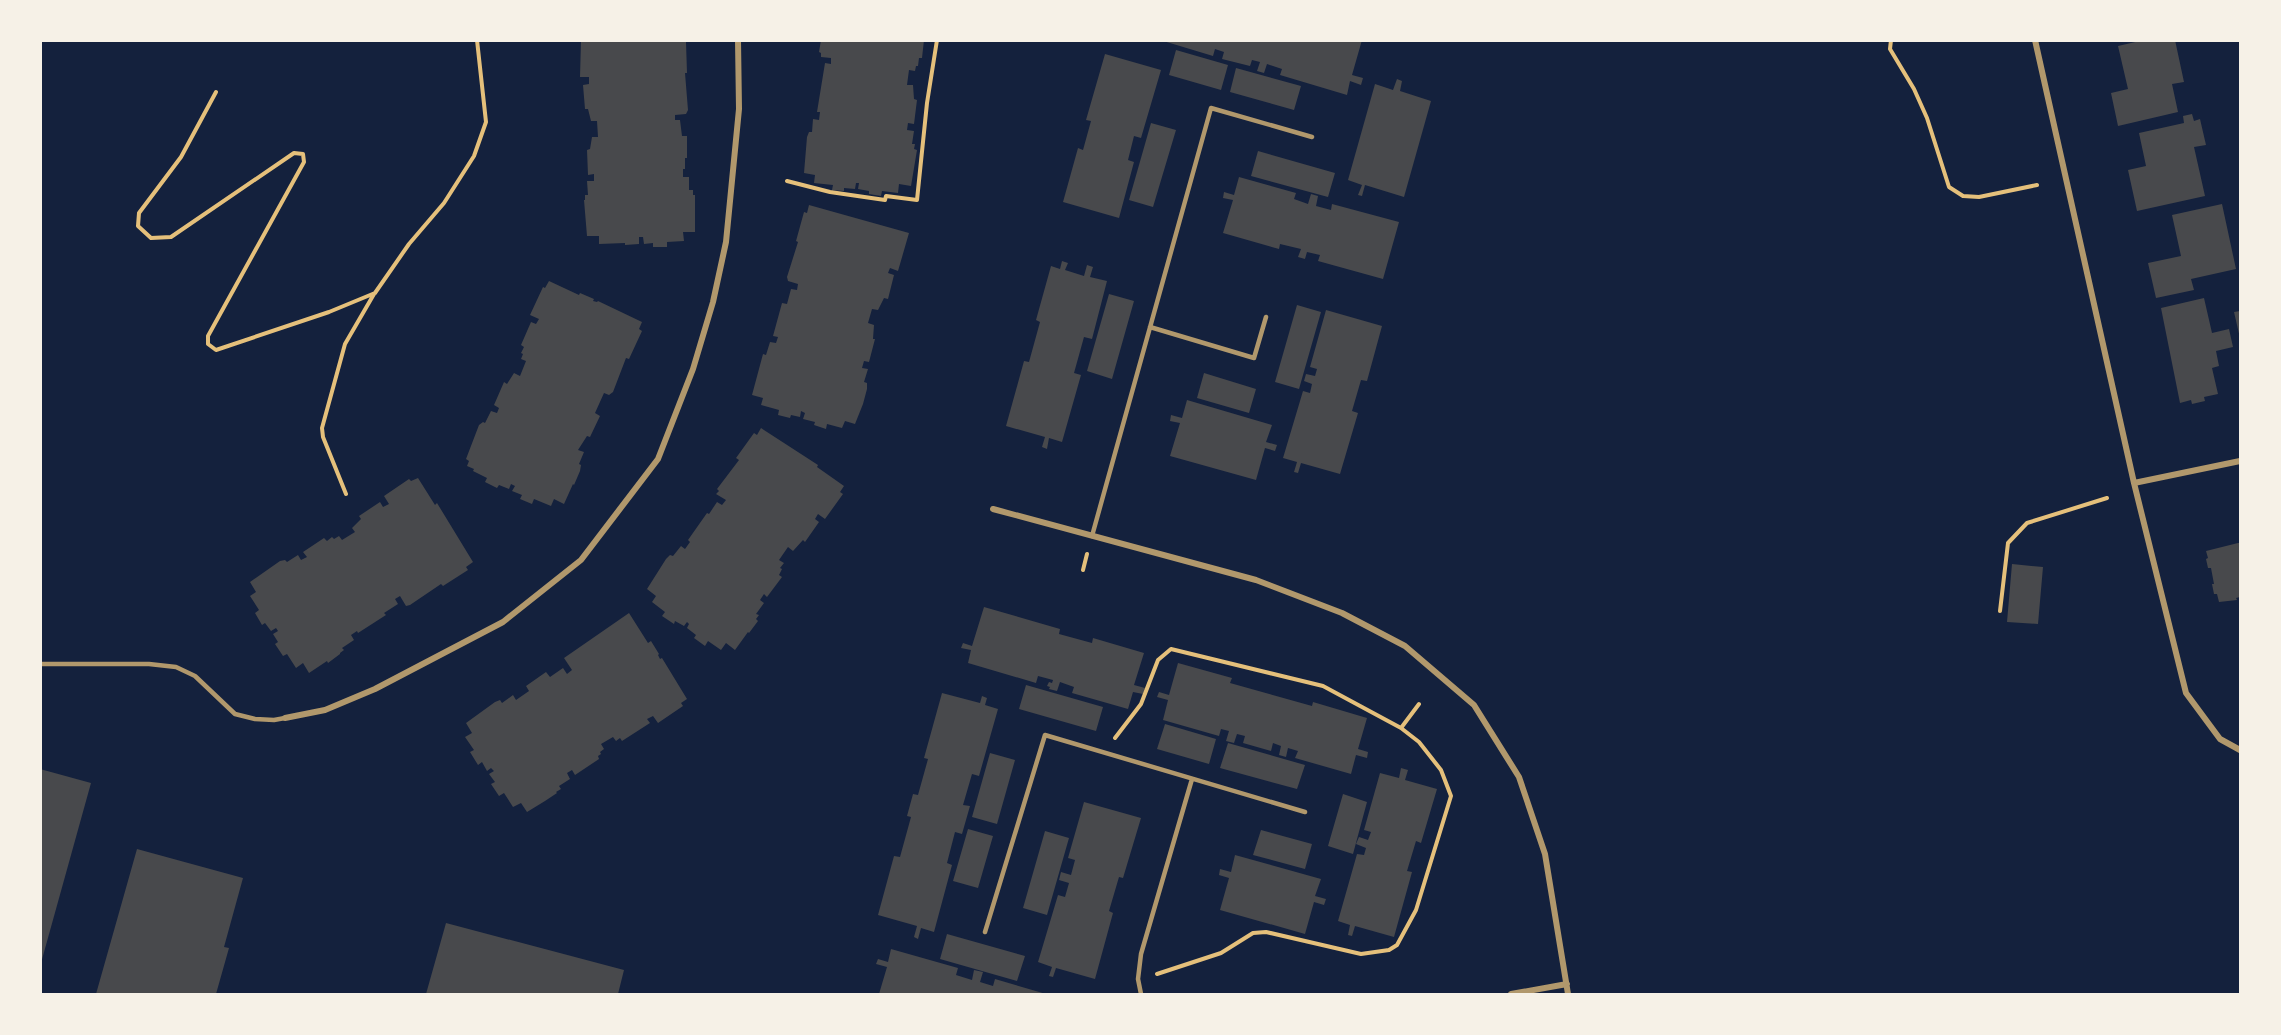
<svg xmlns="http://www.w3.org/2000/svg" width="2281" height="1035" font-family="'PT Sans',sans-serif">
  <style>
    .building { fill: #48494c }
    .lines { fill: none; stroke-linecap: round; stroke-linejoin: round }
    .path { stroke: #e5c07b; stroke-width: 4 }
    .service { stroke: #b1986c; stroke-width: 4.5 }
    .minor { stroke: #b1986c; stroke-width: 6 }
  </style>
  <rect width="100%" height="100%" fill="#14213d"/>
  <!-- building -->
  <path class="building" d="M581,40L686,42L687,73H685L688,110L686,114L675,115V120H680L682,136H687V158H685V169H683V177H689V190H693V195H695V232H683L684,241L667,242V247H653V243L644,244L643,237H639V244L625,245V243L599,244V236H587L584,200H585V195H588L587,181H594V174L588,175L587,150L590,149L592,137H598L597,121H591L588,109H585L583,85L589,84V77H580Z
    M821,40H924L922,58H919L918,66H916L915,71L909,70L907,85H913L914,99L917,100L914,124L908,123L907,130L914,131L912,144H915L914,149L917,150L911,186L899,184L898,193L882,191L881,196L869,194V191L858,189L859,183H856L855,189L844,188V191L832,190L833,185L814,183L815,175L804,173L807,137L809,132H812L813,119L819,120L820,112H817L825,63L831,64V58L821,57V53L819,52Z
    M1160,40H1362L1352,75L1363,78L1361,85L1350,81L1347,95L1280,75L1282,69L1267,64L1264,73L1257,71L1260,62L1252,60L1250,66L1222,59L1224,52L1215,49L1213,56Z
    M2144,40H2175L2184,82L2172,84L2178,112L2118,126L2111,93L2128,89L2118,46Z
    M1176,50L1228,65L1221,90L1169,75Z
    M1105,54L1161,70L1141,138L1134,136L1128,160L1134,162L1119,218L1063,202L1078,148L1083,150L1091,121L1086,120Z
    M1236,68L1301,86L1294,110L1230,92Z
    M1397,79L1402,81L1400,91L1431,101L1404,197L1365,185L1362,196L1358,195L1362,185L1348,180L1375,84L1393,90Z
    M2192,114L2194,121L2200,119L2206,145L2194,147L2205,196L2137,211L2128,170L2146,166L2139,133L2184,123L2183,116Z
    M1151,123L1176,130L1153,207L1129,200Z
    M1258,151L1335,173L1328,197L1251,176Z
    M1239,177L1296,193L1294,199L1308,204L1311,194L1318,196L1316,206L1331,210L1332,204L1399,222L1383,279L1318,261L1320,255L1307,252L1305,259L1298,257L1301,249L1280,244L1279,249L1223,233L1233,200L1223,198L1224,192L1234,195Z
    M2222,204L2236,269L2191,279L2194,290L2156,298L2148,263L2181,256L2172,215Z
    M809,205L909,233L898,271L890,268L888,273L894,275L888,299L884,298L878,310L872,309L868,323L874,325L873,339H875L869,362L864,361L862,368L868,369L864,382L867,383V389L863,404L855,424L845,421L842,428L827,424L826,429L814,425L815,422L803,419L805,413L801,411L800,417L791,415L790,418L778,415L779,410L761,405L763,398L752,395L763,354L766,355L770,342L776,343L778,337L773,336L782,303L787,304L791,289L797,290L798,284L788,281L787,277L798,242L796,241L804,212L807,213Z
    M1062,261L1068,263L1065,270L1084,276L1087,265L1093,267L1090,277L1107,281L1092,339L1084,337L1074,373L1081,375L1062,442L1049,438L1047,449L1042,447L1045,437L1006,426L1024,361L1029,362L1040,322L1036,320L1051,266L1060,269Z
    M549,281L579,295L580,293L594,299L593,301L597,302L598,301L642,322L639,329L642,331L629,359L626,358L613,392L609,395L604,393L595,413L600,416L590,437L587,436L578,450L584,452L579,464L581,465L580,471L574,485L573,484L564,504L554,499L551,506L534,499L532,504L520,499L522,495L512,491L515,486L511,484L509,489L499,485L497,488L485,482L487,478L473,471L474,469L467,466L469,461L466,459L479,425L483,422L485,423L491,411L497,413L499,408L494,405L504,382L507,384L514,373L520,376L526,361L521,359L523,354L521,353L524,347L521,345L531,322L536,324L539,319L530,315L543,287L545,288Z
    M1109,294L1134,301L1112,379L1087,371Z
    M2204,298L2212,333L2229,329L2233,347L2216,351L2219,366L2212,368L2218,394L2204,397L2205,401L2192,404L2191,400L2180,403L2161,308Z
    M1297,305L1321,312L1299,389L1275,382Z
    M1326,310L1382,326L1367,381L1361,380L1352,411L1358,413L1340,474L1301,463L1298,473L1294,472L1297,462L1283,458L1303,391L1310,393L1312,384L1304,381L1306,374L1315,376L1317,369L1310,367Z
    M2240,311V338L2234,312Z
    M1204,373L1256,389L1249,413L1197,398Z
    M1187,400L1272,425L1266,442L1277,445L1275,451L1265,448L1256,480L1170,456L1180,423L1170,421L1171,415L1182,418Z
    M761,428L818,465L817,467L844,486L840,492L843,494L825,519L818,514L815,519L819,522L805,542L803,540L793,551L788,547L779,560L784,563L780,568L782,569L779,575L782,577L767,597L764,594L760,600L764,603L756,614L759,615L756,619L758,621L749,633L748,632L735,650L726,643L721,650L708,641L705,646L694,638L696,635L687,628L689,624L687,622L684,626L675,621L674,624L662,616L665,612L652,602L656,596L647,589L666,559L670,555L673,556L681,546L685,549L690,542L688,540L707,513L709,514L717,502L722,505L726,500L716,494L719,491L717,489L739,460L736,458L754,433L757,435Z
    M418,478L435,505L437,503L473,562L466,567L468,570L443,586L441,584L410,605L406,606L400,596L395,599L398,604L384,613L386,615L358,633L357,631L351,635L354,640L342,648L344,650L340,653V654L328,663L327,661L309,673L303,663L296,668L287,654L283,656L275,644L278,642L273,634L278,631L276,628L271,631L265,623L262,625L255,613L259,610L250,596L256,592L250,582L280,561L285,560L287,562L298,555L301,560L307,557L303,552L324,538L327,541L332,537L334,539L339,536L342,540L355,532L352,528L361,519L359,516L380,502L383,507L389,504L384,496L409,479L411,481Z
    M2238,543H2240V597L2236,598L2237,600L2219,602L2217,594H2214L2212,584H2214L2211,568H2208L2206,559L2208,558L2206,551Z
    M2012,564L2043,567L2038,624L2007,622Z
    M984,607L1060,629L1059,634L1092,643L1093,638L1144,653L1134,685L1145,688L1143,694L1133,692L1128,709L1072,693L1074,687L1060,682L1057,691L1049,689L1050,687L1047,686L1049,682L1052,683L1053,680L1038,676L1036,683L968,663L971,650L961,648L963,643L972,646Z
    M629,613L648,643L651,641L659,654L658,655L660,659L662,658L687,699L681,703L683,706L658,723L653,716L647,719L650,723L622,741L620,738L616,741L613,737L601,744L604,749L600,752L601,754L598,756L599,759L575,775L572,770L567,773L570,779L559,786L561,789L556,792L557,793L545,801L527,812L521,803L513,807L504,793L499,796L491,784L495,782L489,774L494,771L491,768L487,771L482,762L478,765L470,752L474,750L465,737L472,733L466,723L495,702L500,700L502,703L513,695L516,700L529,691L526,686L546,672L550,677L563,668L567,674L572,670L564,658Z
    M1178,663L1232,678L1230,683L1312,706L1313,702L1367,718L1358,749L1368,752L1367,758L1356,755L1351,774L1295,758L1298,751L1288,748L1286,757L1279,755L1281,746L1273,743L1271,751L1243,743L1245,736L1237,734L1234,743L1226,741L1229,731L1221,729L1219,736L1163,720L1168,700L1157,697L1159,692L1169,695Z
    M1026,685L1103,707L1096,731L1019,709Z
    M942,693L980,703L982,696L987,698L985,705L998,709L979,776L972,774L963,805L970,806L962,834L955,832L947,863L952,865L934,932L921,928L918,939L914,937L917,926L878,915L894,856L900,857L911,817L907,816L913,794L918,795L928,759L924,758Z
    M1165,724L1216,739L1209,764L1157,749Z
    M1228,743L1305,765L1297,789L1220,768Z
    M990,753L1015,760L997,824L972,817Z
    M1401,768L1408,770L1405,780L1437,789L1421,843L1416,841L1407,871L1412,872L1394,937L1355,926L1352,936L1348,935L1350,925L1338,921L1357,854L1364,855L1366,848L1356,844L1359,837L1368,840L1371,832L1364,830L1380,773L1399,778Z
    M40,769L91,783L41,963H40Z
    M1343,794L1367,802L1353,854L1328,846Z
    M1084,802L1141,818L1123,878L1119,877L1109,911L1113,913L1095,979L1056,968L1053,977L1049,976L1052,967L1038,962L1058,895L1065,897L1069,883L1059,880L1061,872L1071,875L1075,860L1068,858Z
    M968,829L993,836L978,888L953,881Z
    M1261,830L1312,844L1305,869L1253,855Z
    M1045,831L1069,838L1047,915L1023,908Z
    M137,849L243,878L224,947L229,948L216,994H96Z
    M1235,855L1321,879L1315,896L1326,899L1324,905L1314,902L1305,934L1220,910L1229,878L1219,875L1220,869L1231,872Z
    M446,923L624,970L618,994H426Z
    M947,934L1025,956L1017,981L940,959Z
    M891,949L958,968L956,975L972,980L974,970L983,972L980,982L993,986L995,979L1046,994H879L887,967L876,964L878,959L888,962Z"/>
  <g class="lines">
    <!-- path -->
    <path class="path" d="M1891,40L1890,49L1914,89L1927,118L1949,187L1963,196L1979,197L2037,185
      M216,92L181,157L139,213L138,226L151,238L171,237L294,153L303,154L304,162L208,336V344L216,350L329,312L375,293L409,244L444,203L474,156L486,122L477,40
      M787,181L830,192L885,200L886,196L917,200L927,103L937,40
      M346,494L323,437L322,428L345,344L374,294
      M1083,570L1087,554
      M2000,611L2008,543L2027,523L2107,498
      M1401,728L1419,704
      M1115,738L1141,704L1158,660L1171,649L1323,686L1401,728L1419,742L1441,770L1451,796L1416,910L1397,945L1389,950L1361,954L1266,932L1253,933L1221,953L1157,974"/>
    <!-- service -->
    <path class="service" d="M1150,327L1254,358L1266,317
      M1092,536L1211,108L1312,137
      M40,664H149L176,667L195,676L235,714L255,719L274,720L285,718
      M985,932L1045,735L1305,812
      M1141,994L1138,979L1141,954L1192,779"/>
    <!-- minor -->
    <path class="minor" d="M2035,40L2134,483L2186,693L2220,739L2240,750
      M2134,483L2240,461
      M993,509L1256,580L1342,613L1405,646L1474,705L1519,777L1545,854L1568,994
      M285,718L325,710L375,689L503,622L581,560L658,459L693,369L713,302L726,242L739,109L738,40
      M1511,994L1567,984"/>
  </g>
  <!-- border -->
  <rect width="2281" height="1035" fill="none" stroke="#f6f1e7" stroke-width="84"/>
</svg>
